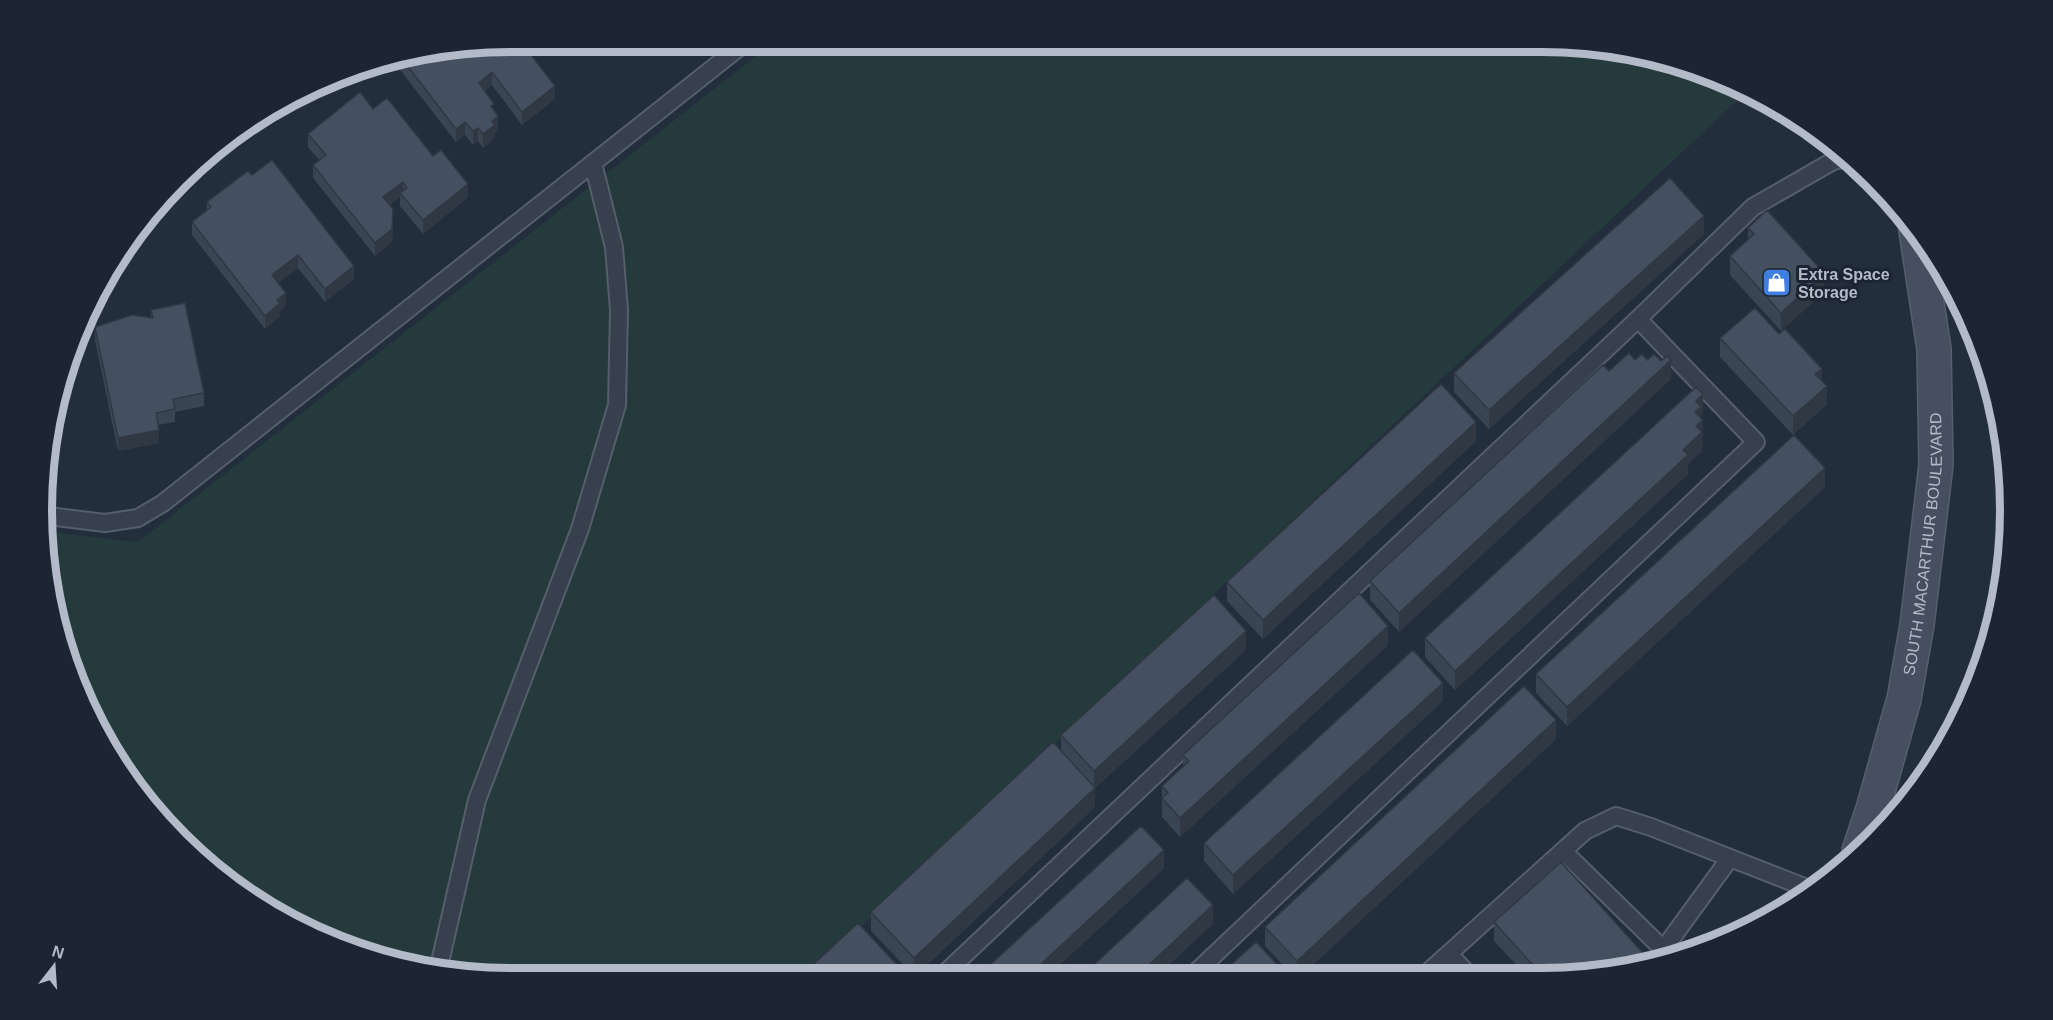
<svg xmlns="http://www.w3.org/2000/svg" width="2053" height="1020" font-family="Arial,sans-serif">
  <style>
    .green { fill: #253a3d }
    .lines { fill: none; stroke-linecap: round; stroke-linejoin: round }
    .service-casing { stroke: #555e6a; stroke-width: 20 }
    .secondary-casing { stroke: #555e6a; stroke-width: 36 }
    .service { stroke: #37404d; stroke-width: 16 }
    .secondary { stroke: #454f60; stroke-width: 33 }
    .wall { fill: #3a4553 }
    .shaded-wall { fill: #303843 }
    .building { fill: #445060; stroke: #303843; stroke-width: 1.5 }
    .labels { text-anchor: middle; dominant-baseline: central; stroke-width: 6; stroke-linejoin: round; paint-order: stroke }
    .poi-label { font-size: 16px; font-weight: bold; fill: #b3bbc8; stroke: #1c2531; text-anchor: start }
    .street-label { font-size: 16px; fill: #b3bbc8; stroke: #1c2531 }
    .rim { fill: none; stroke: #b3bbc8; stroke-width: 8 }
  </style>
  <rect width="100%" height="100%" fill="#232e3c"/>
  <!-- green -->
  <path class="green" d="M774,42H1543L1635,51L1722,78L1747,91L808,977L510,978L418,969L331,942L250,899L179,841L90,717L46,571L47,532L138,542Z"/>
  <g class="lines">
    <defs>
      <path id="service" d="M48,516L105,523L138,518L163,503L746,42
        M1563,851L1670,956
        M1663,950L1730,858
        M1449,954L1468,974
        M438,971L477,800L580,529L617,405L619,310L614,247L593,163
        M1193,975L1756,442L1638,319
        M1425,975L1585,831L1616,816L1651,827L1812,890
        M942,976L1638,319L1753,207L1833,161L1848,158"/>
      <g id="secondary">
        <path id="s1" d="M1859,851L1873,809L1904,699L1917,625L1936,465L1934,349L1916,231"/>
      </g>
    </defs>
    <!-- service casing -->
    <use href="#service" class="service-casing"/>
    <!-- secondary casing -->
    <use href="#secondary" class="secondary-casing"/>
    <!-- service -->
    <use href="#service" class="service"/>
    <!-- secondary -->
    <use href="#secondary" class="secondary"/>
  </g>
  <!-- wall -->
  <path class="wall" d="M510,42L555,99L522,125L492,85L485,91L494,110L498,130L495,132V138L483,148L478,141L473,145L465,135L456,142L394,62V61Z
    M373,109L433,156L468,197L423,234L400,206V197L390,205L393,222L392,242L375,256L313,178V165L319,160L308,147V134Z
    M207,202L354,279L325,302L298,268L278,283L286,306L280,311V316L265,329L192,235V222L207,211Z
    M1748,228L1824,292L1781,331L1730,275V256L1748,240Z
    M1704,234L1489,429L1454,392V373Z
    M151,310L204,393V406L175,412V422L158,425L159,443L118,451L95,340V327L151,318Z
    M1720,338L1822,381L1827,404L1793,435L1720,357Z
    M1635,360H1647L1671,379L1399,632L1370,600V581L1609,371Z
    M1703,413L1701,415V418L1703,420L1702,451L1688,464V474L1455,690L1425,657V638Z
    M1476,441L1263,639L1227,601V582Z
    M1825,487L1567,726L1536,693V674Z
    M1388,645L1180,837L1162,817V786L1183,766V755Z
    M1246,650L1095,788V807L915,976H914L871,931V912L1061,751V735Z
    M1443,701L1233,894L1204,861V843Z
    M1556,739L1302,975H1292L1265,946V927Z
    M1494,922L1604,974H1525L1494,941Z"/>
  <!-- shaded-wall -->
  <path class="shaded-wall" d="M492,72V85L479,96V83Z
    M555,86V99L522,125V112Z
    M498,116V130L495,132V138L483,148V134L492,121Z
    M465,122V135L456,142V129Z
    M478,128V141L473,145V131Z
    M403,182V195L400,193V197L383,210V197Z
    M468,184V197L423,234V220Z
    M393,209L392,242L375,256V243Z
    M1704,216V234L1489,429V410Z
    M298,255V268L272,288V275Z
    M354,266V279L325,302V289Z
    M1824,273V292L1781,331V313Z
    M286,293V306L280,311V316L265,329V316L277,300Z
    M1671,360V379L1399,632V613Z
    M1822,369V387L1815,374Z
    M1827,386V404L1793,435V416Z
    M1703,394V413L1701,415V422L1703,420L1702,451L1688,464V474L1455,690V671L1683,450L1695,431L1696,401Z
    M1476,422V441L1263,639V620Z
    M159,430V443L118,451V438Z
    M1825,468V487L1567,726V707Z
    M1388,626V645L1180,837V818Z
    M1246,631V650L1095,788V807L914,976V958L1094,789V771Z
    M1443,683V701L1233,894V875Z
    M1556,720V739L1302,975H1297V961Z
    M1164,850V869L1048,976H1028Z
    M1213,905V924L1157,976H1137Z
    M900,968V977H890Z"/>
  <!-- building -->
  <path class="building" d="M510,42H521L555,86L522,112L492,72L479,83L494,104L491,106L498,116L492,121L495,125L483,134L478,128L473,131L465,122L456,129L403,60Z
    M360,92L373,109L387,98L433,156L441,150L468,184L423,220L400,193L407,188L403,182L383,197L393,209L392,229L375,243L313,165L326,155L308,134Z
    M272,160L354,266L325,289L298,255L272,275L286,293L277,300L280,303L265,316L192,222L211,207L207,202L248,171L252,175Z
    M1670,178L1704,216L1489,410L1454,373Z
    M1767,210L1824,273L1781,313L1730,256L1754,234L1748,228Z
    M185,303L204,393L173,399L175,409L156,413L159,430L118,438L95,327L132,315L153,318L151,310Z
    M1755,308L1779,334L1785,329L1822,369L1815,374L1827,386L1793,416L1720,338Z
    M1629,353L1635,360L1642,354L1647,360L1654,354L1661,361L1667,356L1671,360L1399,613L1370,581L1603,365L1609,371Z
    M1441,384L1476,422L1263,620L1227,582Z
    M1696,387L1703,394L1696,401L1701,407L1695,412L1703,420L1696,426L1702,432L1683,450L1688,455L1455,671L1425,638Z
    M1794,435L1825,468L1567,707L1536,674Z
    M1359,593L1388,626L1180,818L1162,798L1168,793L1162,786L1189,761L1183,755Z
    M1214,595L1246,631L1094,771L1061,735Z
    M1413,650L1443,683L1233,875L1204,843Z
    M1524,686L1556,720L1297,961L1265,927Z
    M1053,742L1095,788L914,958L871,912Z
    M1141,826L1164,850L1028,976H978Z
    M1561,862L1651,962L1604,974H1541L1494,922Z
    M1187,878L1213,905L1137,976H1082Z
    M858,923L900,968L890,977H800Z
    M1256,942L1287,975H1220Z"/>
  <!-- icons -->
  <defs>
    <symbol id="shop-square" viewBox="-11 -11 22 22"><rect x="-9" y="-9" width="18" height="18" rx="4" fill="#3f7fe0" stroke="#1c2531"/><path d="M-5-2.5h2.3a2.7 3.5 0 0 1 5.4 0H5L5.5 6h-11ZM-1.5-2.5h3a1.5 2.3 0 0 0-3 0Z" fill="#fff"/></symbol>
  </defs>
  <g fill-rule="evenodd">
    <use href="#shop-square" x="1760" y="266" width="33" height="33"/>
  </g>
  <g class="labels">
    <!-- poi labels -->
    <g class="poi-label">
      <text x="1798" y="274">Extra Space<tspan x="1798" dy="18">Storage</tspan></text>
    </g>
    <!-- street labels -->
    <g class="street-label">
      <text stroke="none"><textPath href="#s1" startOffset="315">SOUTH MACARTHUR BOULEVARD</textPath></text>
    </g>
  </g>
  <!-- crop -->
  <path d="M0 0H2053V1020H0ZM510 52H1542A458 458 0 0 1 2000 510V510A458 458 0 0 1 1542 968H510A458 458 0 0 1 52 510V510A458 458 0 0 1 510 52Z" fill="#1c2531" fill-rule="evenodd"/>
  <path class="rim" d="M510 52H1542A458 458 0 0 1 2000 510V510A458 458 0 0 1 1542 968H510A458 458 0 0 1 52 510V510A458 458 0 0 1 510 52Z"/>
  <!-- north arrow -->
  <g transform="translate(54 966) rotate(17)" stroke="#1c2531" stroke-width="4.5" paint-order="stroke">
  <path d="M0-4.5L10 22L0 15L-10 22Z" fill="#b3bbc8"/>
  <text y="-9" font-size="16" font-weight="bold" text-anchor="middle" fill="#b3bbc8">N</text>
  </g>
</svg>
